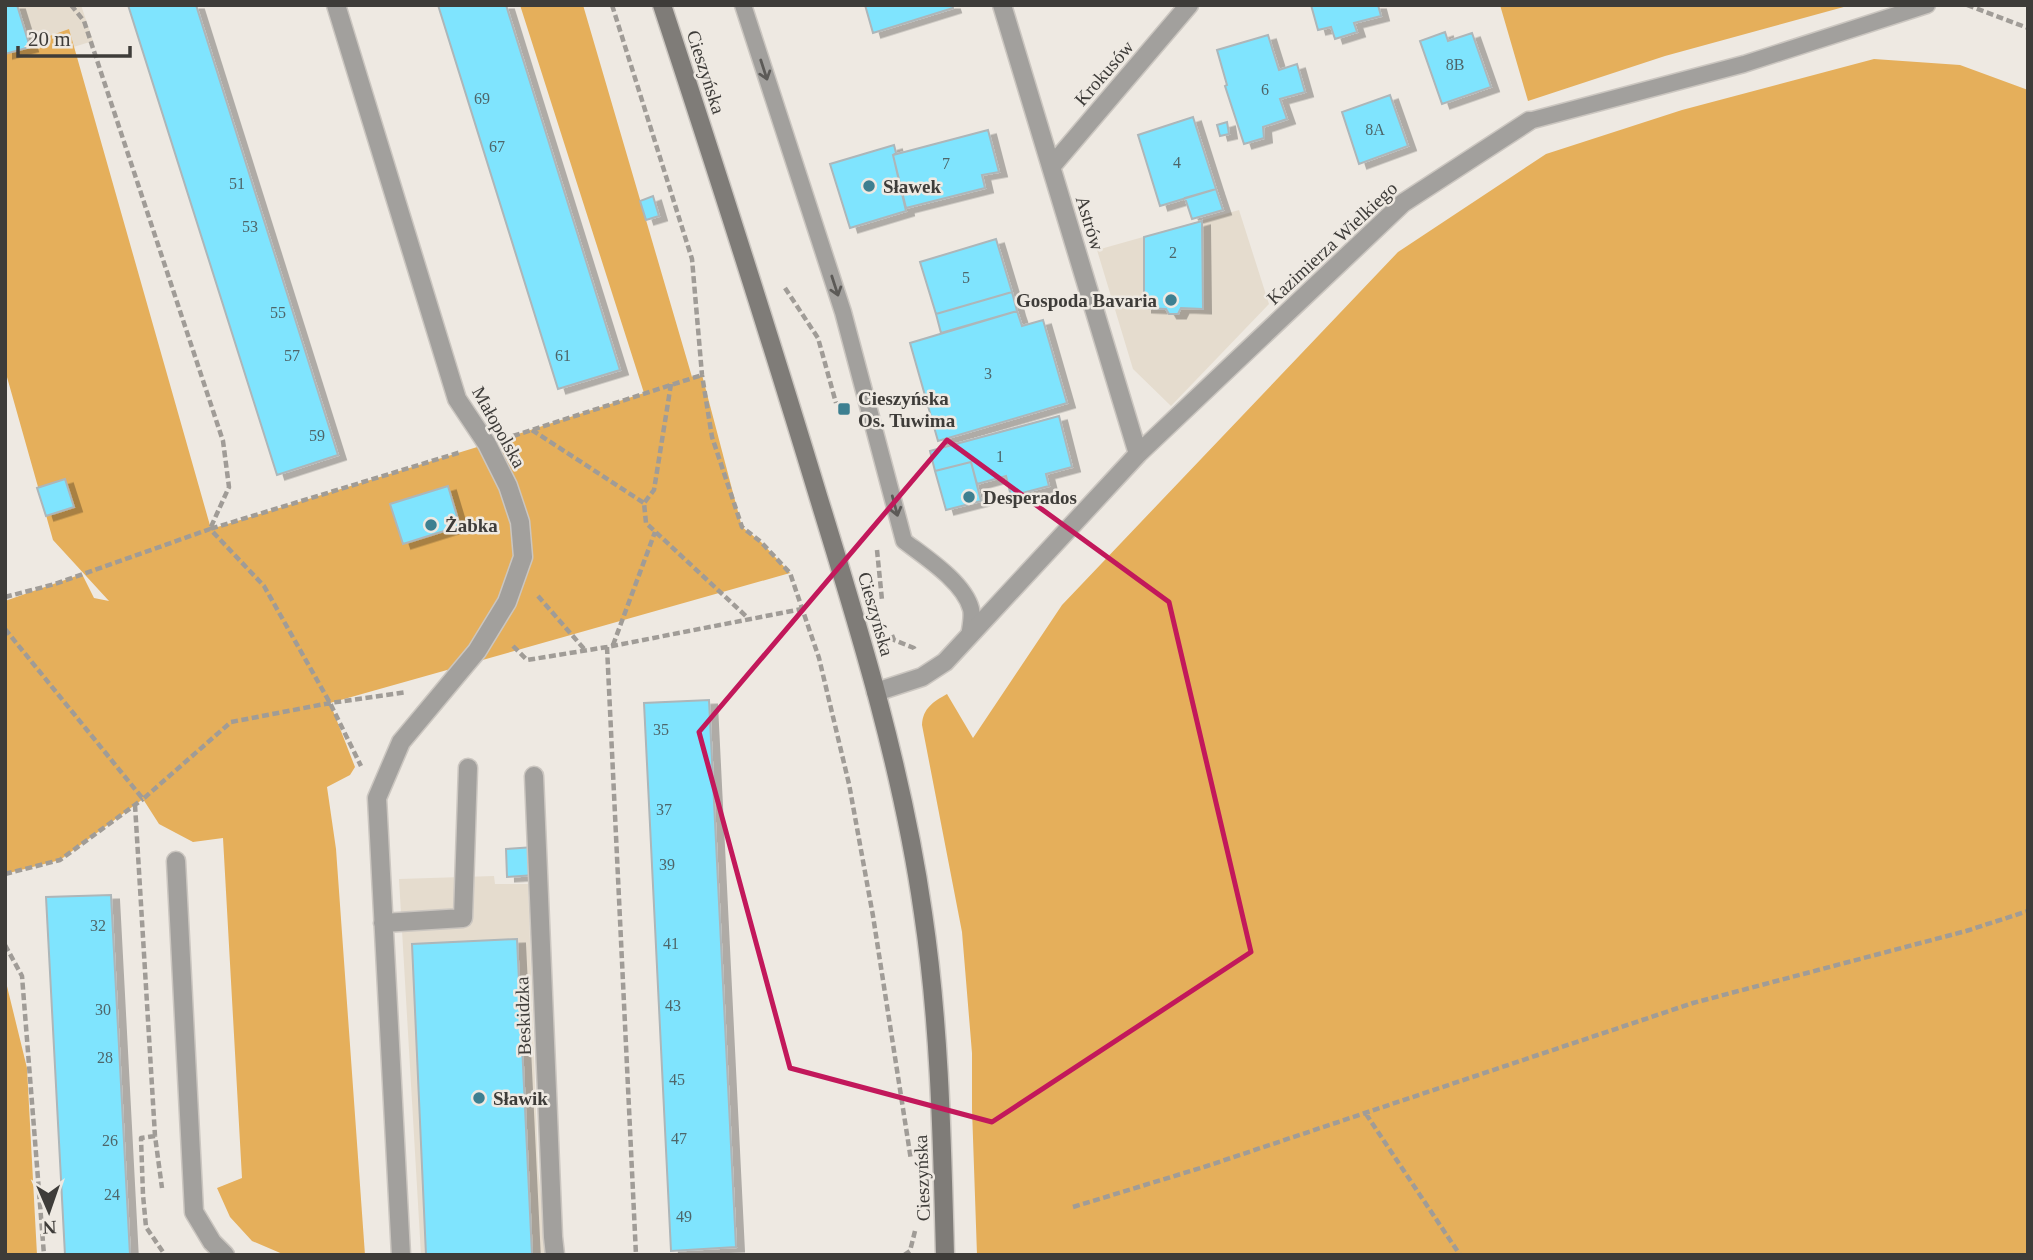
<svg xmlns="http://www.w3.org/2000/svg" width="2033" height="1260" font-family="Georgia,serif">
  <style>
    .built { fill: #e5dcce }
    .green { fill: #e5af5b }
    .building { fill: #7fe4fe; stroke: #adb6b9; stroke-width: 2; filter: url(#shadow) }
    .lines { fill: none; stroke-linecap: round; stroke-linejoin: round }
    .service-casing { stroke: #cbc6c0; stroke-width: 19 }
    .minor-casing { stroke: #cbc6c0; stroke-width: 21 }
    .secondary-casing { stroke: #cbc6c0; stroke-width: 21 }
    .path { stroke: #a09c97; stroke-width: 4.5; stroke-dasharray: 7 3.5; stroke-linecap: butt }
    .service { stroke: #a2a09d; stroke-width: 16 }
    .minor { stroke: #a2a09d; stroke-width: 18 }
    .secondary { stroke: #7f7c78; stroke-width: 18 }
    .oneway { stroke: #5c5a57 }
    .marked { fill: none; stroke: #c2185b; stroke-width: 5; stroke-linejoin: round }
    .poi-dot { fill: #3d7f90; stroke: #eee9e2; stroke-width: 2.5 }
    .labels { text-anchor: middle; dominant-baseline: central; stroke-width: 5; stroke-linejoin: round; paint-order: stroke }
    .number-label { font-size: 16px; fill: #4e666a }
    .street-label { font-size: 19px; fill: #3e3c39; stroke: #eee9e2 }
    .poi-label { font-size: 19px; font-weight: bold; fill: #3e3c39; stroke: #eee9e2; text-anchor: start }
  </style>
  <defs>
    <filter id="shadow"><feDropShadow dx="8" dy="4.5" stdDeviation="0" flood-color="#0004"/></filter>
  </defs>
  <rect width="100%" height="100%" fill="#eee9e2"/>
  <!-- built -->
  <path class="built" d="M5,5H81L93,41L5,68Z
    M1239,210L1269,304L1171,406L1133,369L1097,250Z
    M494,876L495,884H528L538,1169L548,1255H421L399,879Z"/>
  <!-- green -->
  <path class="green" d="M520,5H583L692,377L702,375L742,527L761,542L790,573L330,703L355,767L350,775L327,787L336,849L365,1255H285L252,1241L230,1217L217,1188L242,1178L223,838L193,842L159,824L143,799L60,860L5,874V601L82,574L94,598L109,601L53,540L5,370V52L69,29L211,529L487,444L644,393Z
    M1500,5H1851L1665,56L1528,101Z
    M1874,59L1960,65L2028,90V1255H977L972,1109V1053L962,932L922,725C923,708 933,702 947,694L973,738L1062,605L1398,252L1546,154L1682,110Z
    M5,978L27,1068L37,1255H5Z"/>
  <!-- building -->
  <path class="building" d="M5,5H17L30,47L5,54Z
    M128,5H196L338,455L277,475Z
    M438,5H506L620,370L558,389Z
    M865,5H952L953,8L873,33Z
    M1311,5H1378L1381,16L1354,23L1357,32L1335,39L1331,27L1318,30Z
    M1445,32L1448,41L1472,33L1491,87L1442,104L1420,41Z
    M1268,35L1279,70L1297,64L1305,92L1280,99L1287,119L1263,127L1264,138L1244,144L1225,86L1227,85L1217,50Z
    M1390,95L1408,146L1359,164L1342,112Z
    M1193,117L1216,189L1160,206L1138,135Z
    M1227,122L1229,134L1220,136L1217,125Z
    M988,130L999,172L982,175L985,188L906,208L893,155Z
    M894,145L896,153L893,155L906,211L850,228L830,164Z
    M1216,189L1223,210L1192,219L1185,198Z
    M653,196L659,216L646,220L640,201Z
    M1202,221L1203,309L1181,308L1178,314H1169L1166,309L1144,308V237Z
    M996,239L1012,292L936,314L920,262Z
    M1012,292L1017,311L941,333L936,314Z
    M1017,311L1022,326L1043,320L1067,403L938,441L910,343Z
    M1059,416L1072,467L1046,474L1049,486L1011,496L1006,476L977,484L971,462L935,471L930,451Z
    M971,462L981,501L946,510L935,471Z
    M65,479L74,507L46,516L37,488Z
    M448,486L460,526L403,544L390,504Z
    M709,700L736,1247L671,1251L644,703Z
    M534,847L535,875L507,877L506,849Z
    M111,895L130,1255H65L46,897Z
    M517,939L532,1255H426L412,944Z"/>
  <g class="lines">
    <defs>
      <path id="service" d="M743,5L843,312L904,541C925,557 964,582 971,609C973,617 970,629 969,637
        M1529,121L1744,64L1927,5"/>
      <path id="minor" d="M336,5L457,399L487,444L508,486L520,522L523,557L507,602L477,651L401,742L377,798L401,1255
        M1002,5L1138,454
        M1051,167L1189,5
        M876,692L922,677L945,662L1138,454L1403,203L1529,121
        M534,776L553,1237L555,1255
        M176,861L194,1212L212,1242L225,1255
        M383,923L463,918L468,768"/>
      <path id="secondary" d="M662,5C716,169 769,334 819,499C861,635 903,772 923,913C940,1026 942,1141 945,1255"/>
    </defs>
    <!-- service casing -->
    <use href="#service" class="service-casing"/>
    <!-- minor casing -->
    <use href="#minor" class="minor-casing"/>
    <!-- secondary casing -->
    <use href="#secondary" class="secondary-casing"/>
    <!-- path -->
    <path class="path" d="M71,5L84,21L223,441L229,487L210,529L461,452
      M612,5L692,259L702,375L712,437L742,527L761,542L790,573L819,658L849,784L873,916L911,1160
      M1967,5L2028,28
      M785,288L818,338L836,403
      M671,384L654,490L644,503L646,523L748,618
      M532,430L644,503
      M513,436L702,375
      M877,550L882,600
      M538,596L585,650
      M5,597L55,584L210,529L264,586L330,703L361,766
      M5,629L143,799L231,722L330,703L407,692
      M892,635L894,640L914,648L915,650
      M613,645L655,532
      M513,646L527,660L607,647L802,609
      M607,647L636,1255
      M135,805L155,1136L162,1188
      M5,874L60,860L143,799
      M5,945L22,976L44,1255
      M1366,1114L1460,1255
      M155,1136L141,1138L143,1195L146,1227L165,1255
      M1073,1207L1207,1166L1693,1003L1966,931L2028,911
      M904,1255L910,1251L915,1231"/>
    <!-- service -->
    <use href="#service" class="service"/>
    <!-- minor -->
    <use href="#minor" class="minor"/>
    <!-- secondary -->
    <use href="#secondary" class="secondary"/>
  </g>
  <!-- one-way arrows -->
  <defs><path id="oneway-shaft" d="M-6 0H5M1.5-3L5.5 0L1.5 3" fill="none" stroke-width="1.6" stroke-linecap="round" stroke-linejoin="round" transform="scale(1.75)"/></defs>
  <g class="oneway">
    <use href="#oneway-shaft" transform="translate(764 70) rotate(72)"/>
    <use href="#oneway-shaft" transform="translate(835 286) rotate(72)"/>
    <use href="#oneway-shaft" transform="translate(895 506) rotate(75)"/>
  </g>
  <!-- marked area -->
  <path class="marked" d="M947,440L1169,602L1251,952L992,1122L790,1068L699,732Z"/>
  <!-- markers -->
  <g class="poi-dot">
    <circle cx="869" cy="186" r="7"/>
    <circle cx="1171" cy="300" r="7"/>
    <rect x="837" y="402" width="14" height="14" rx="3.5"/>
    <circle cx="969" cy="497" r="7"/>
    <circle cx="431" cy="525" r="7"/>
    <circle cx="479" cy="1098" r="7"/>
  </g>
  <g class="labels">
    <!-- number labels -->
    <g class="number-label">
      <text x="1455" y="64">8B</text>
      <text x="1265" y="89">6</text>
      <text x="482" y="98">69</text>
      <text x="1375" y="129">8A</text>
      <text x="497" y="146">67</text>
      <text x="1177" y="162">4</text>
      <text x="946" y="163">7</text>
      <text x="237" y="183">51</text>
      <text x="250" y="226">53</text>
      <text x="1173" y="252">2</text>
      <text x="966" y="277">5</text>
      <text x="278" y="312">55</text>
      <text x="292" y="355">57</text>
      <text x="563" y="355">61</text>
      <text x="988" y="373">3</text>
      <text x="317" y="435">59</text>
      <text x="1000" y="456">1</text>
      <text x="661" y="729">35</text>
      <text x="664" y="809">37</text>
      <text x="667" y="864">39</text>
      <text x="98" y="925">32</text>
      <text x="671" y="943">41</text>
      <text x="673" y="1005">43</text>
      <text x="103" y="1009">30</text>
      <text x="105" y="1057">28</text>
      <text x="677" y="1079">45</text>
      <text x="679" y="1138">47</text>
      <text x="110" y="1140">26</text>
      <text x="112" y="1194">24</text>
      <text x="684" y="1216">49</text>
    </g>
    <!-- street labels -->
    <g class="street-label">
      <text transform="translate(706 72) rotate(72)">Cieszyńska</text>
      <text transform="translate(1104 73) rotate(-49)">Krokusów</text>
      <text transform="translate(1090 223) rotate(73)">Astrów</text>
      <text transform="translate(1332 243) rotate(-43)">Kazimierza Wielkiego</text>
      <text transform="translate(499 427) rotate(61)">Małopolska</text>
      <text transform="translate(876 614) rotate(74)">Cieszyńska</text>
      <text transform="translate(523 1016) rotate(-92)">Beskidzka</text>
      <text transform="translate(922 1178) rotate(-92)">Cieszyńska</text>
    </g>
    <!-- poi labels -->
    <g class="poi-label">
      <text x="883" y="186">Sławek</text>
      <text x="1157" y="300" text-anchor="end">Gospoda Bavaria</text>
      <text x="858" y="398">Cieszyńska<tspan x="858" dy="22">Os. Tuwima</tspan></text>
      <text x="983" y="497">Desperados</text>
      <text x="445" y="525">Żabka</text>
      <text x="493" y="1098">Sławik</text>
    </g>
  </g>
  <!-- border -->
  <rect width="2033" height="1260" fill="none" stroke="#3e3c39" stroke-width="14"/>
  <!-- north arrow -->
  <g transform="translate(49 1211) rotate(178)" stroke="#eee9e2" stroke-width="5" paint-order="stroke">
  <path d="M0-5L12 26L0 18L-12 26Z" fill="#3e3c39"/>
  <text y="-10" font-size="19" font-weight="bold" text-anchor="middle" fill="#3e3c39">N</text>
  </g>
  <!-- scale -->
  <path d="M18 46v10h112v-10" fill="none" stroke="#3e3c39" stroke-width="3.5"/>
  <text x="28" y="46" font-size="21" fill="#3e3c39" stroke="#eee9e2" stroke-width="5" paint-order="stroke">20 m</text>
</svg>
